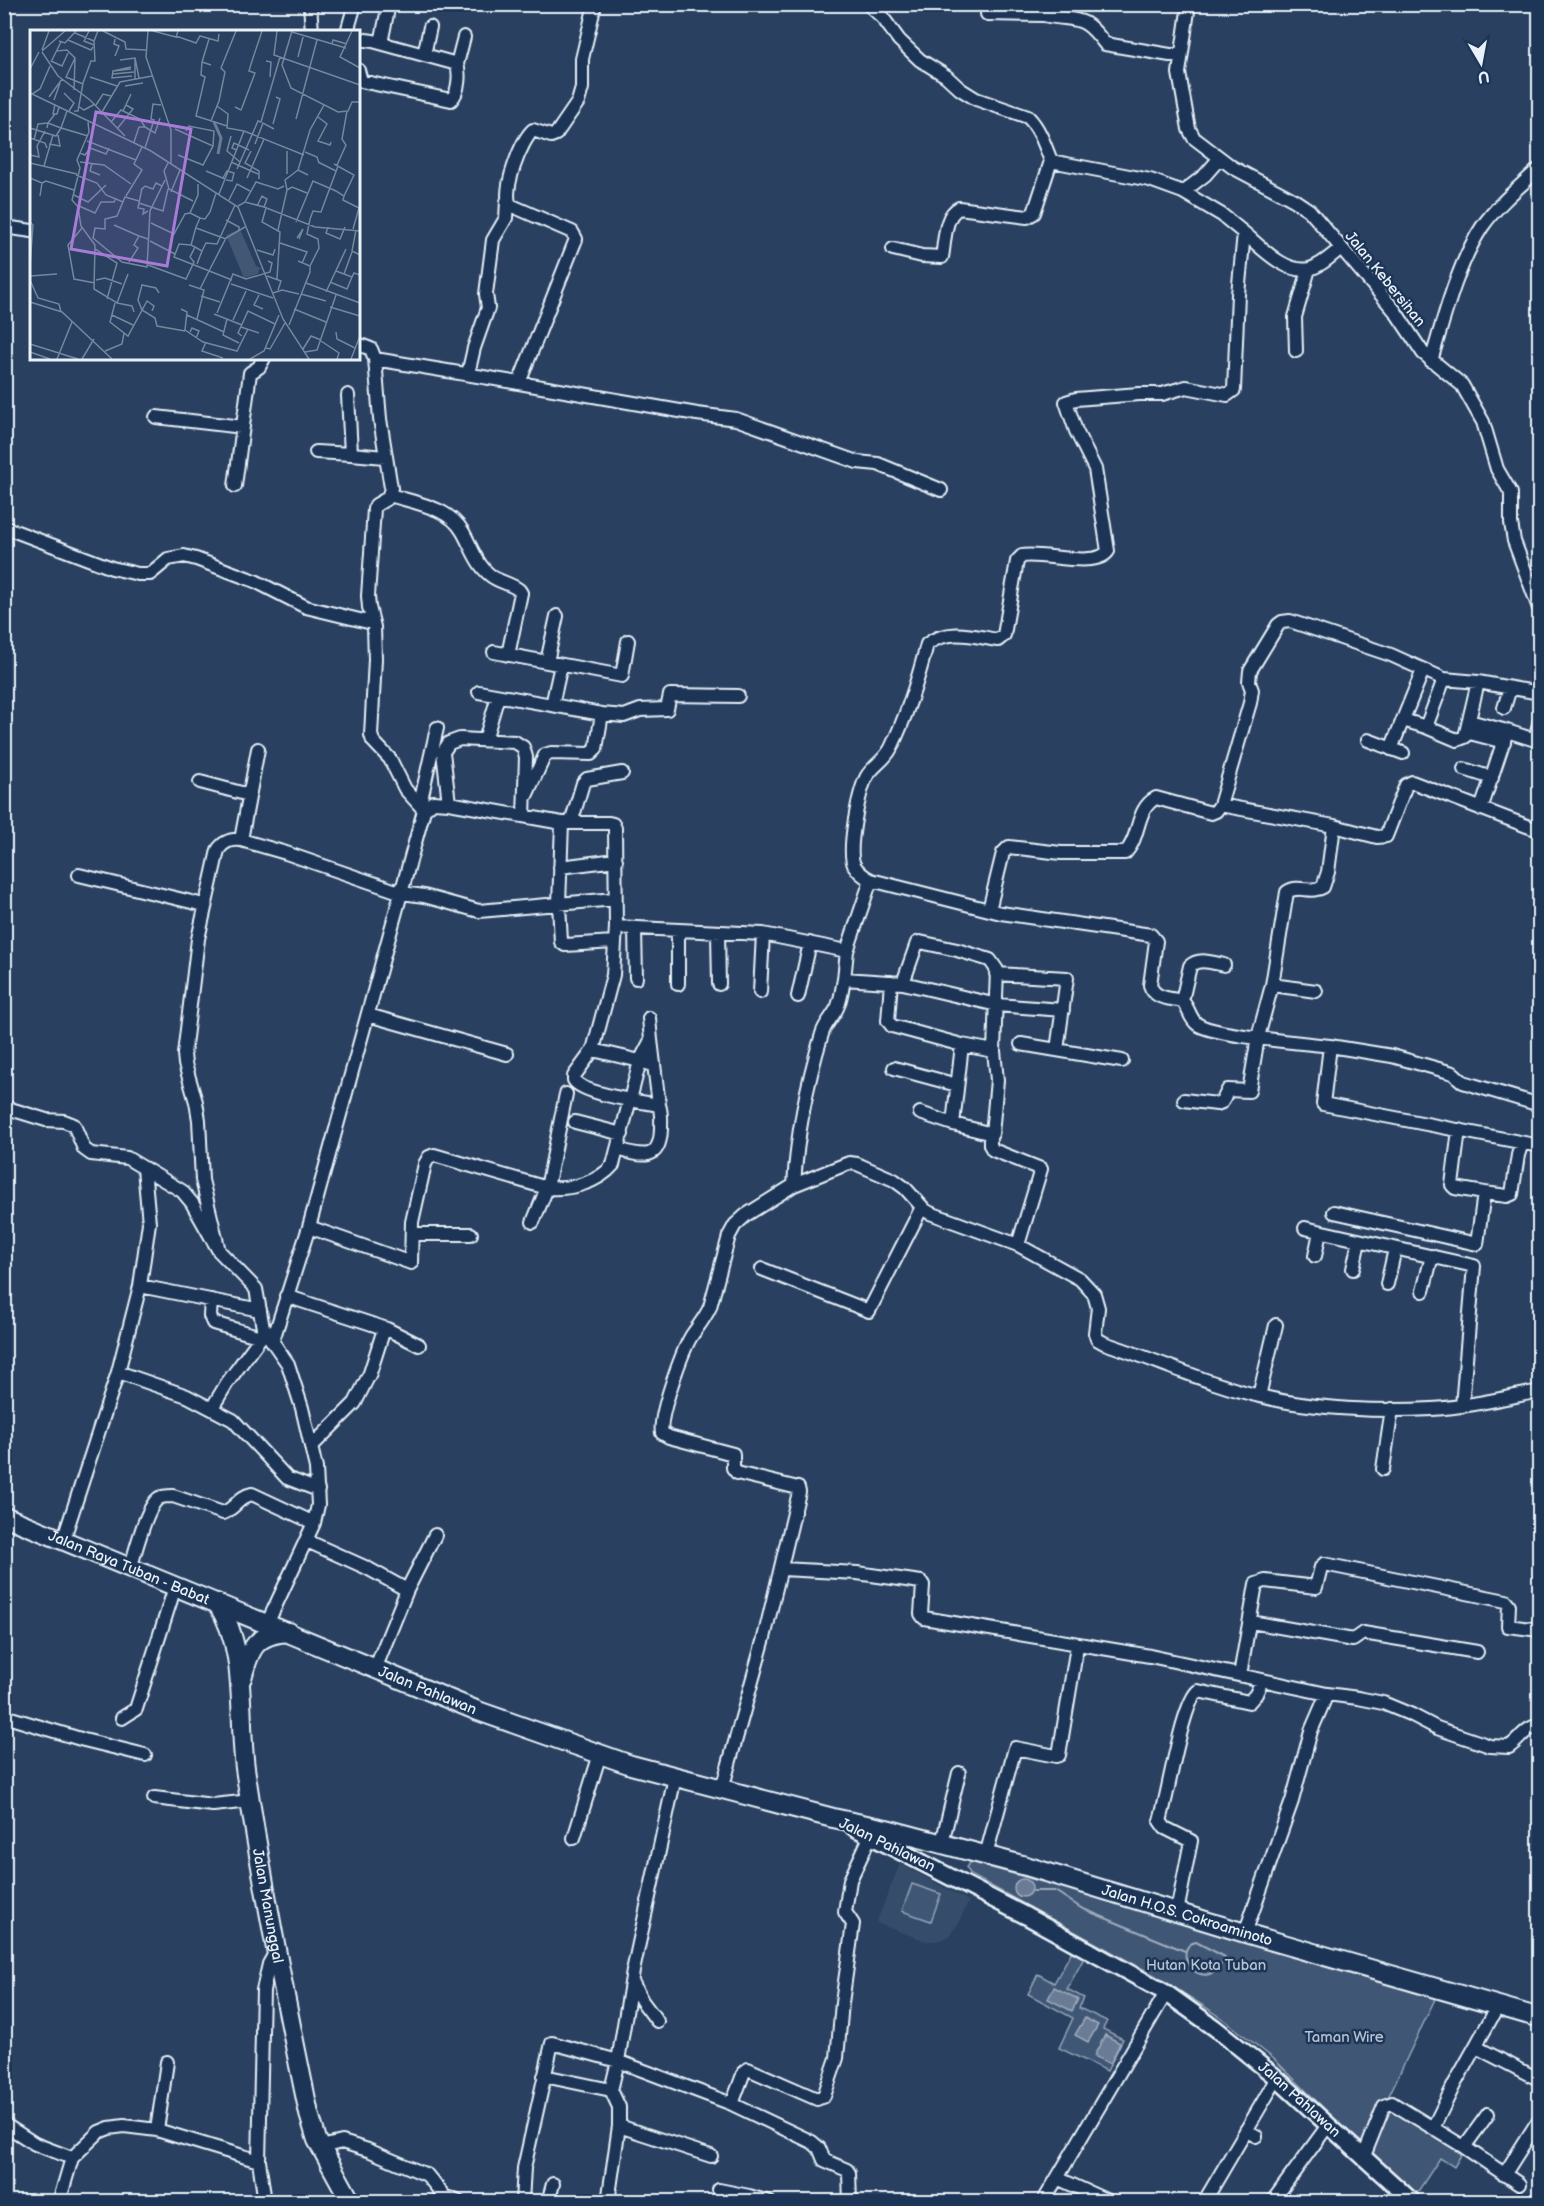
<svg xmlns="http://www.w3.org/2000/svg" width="1544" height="2206" font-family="'Balsamiq Sans',sans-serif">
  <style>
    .built { fill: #364d6b }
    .green { fill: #415774; stroke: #94a4b6; stroke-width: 1.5 }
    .water { fill: #6b7c95; stroke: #9dabbd; stroke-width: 1.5 }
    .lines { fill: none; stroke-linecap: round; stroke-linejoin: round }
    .stream { stroke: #9dabbd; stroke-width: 2 }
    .minor-casing { stroke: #e8f1f8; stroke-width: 16 }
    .major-casing { stroke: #e8f1f8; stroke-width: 20 }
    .highway-casing { stroke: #e8f1f8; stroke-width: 22 }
    .minor { stroke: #1d3557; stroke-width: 12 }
    .major { stroke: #1d3557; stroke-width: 15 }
    .highway { stroke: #1d3557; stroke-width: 18 }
    .labels { text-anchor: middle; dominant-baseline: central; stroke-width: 5; stroke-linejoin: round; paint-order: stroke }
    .street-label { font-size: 15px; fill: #e8f1f8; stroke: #1d3557 }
    .park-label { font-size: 15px; fill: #b6c3d0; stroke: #1d3557 }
    .inset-river { fill: none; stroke: #6b7c95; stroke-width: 3 }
    .inset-road { fill: none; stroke: #75879d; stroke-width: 1.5 }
    .view { fill: #a77bd6; fill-opacity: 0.15; stroke: #a77bd6; stroke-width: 3 }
    .inset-edge { fill: none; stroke: #e8f1f8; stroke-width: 3 }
  </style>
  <rect width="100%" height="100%" fill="#294061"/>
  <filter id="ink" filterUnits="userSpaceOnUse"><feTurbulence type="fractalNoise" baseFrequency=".0167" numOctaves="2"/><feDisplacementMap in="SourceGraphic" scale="12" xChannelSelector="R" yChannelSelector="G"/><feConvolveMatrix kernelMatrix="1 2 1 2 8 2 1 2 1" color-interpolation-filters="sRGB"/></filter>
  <g filter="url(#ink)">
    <!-- built -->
    <path class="built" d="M900,1864L969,1901L958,1924L948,1937L937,1941H926L876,1923Z"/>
    <!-- green -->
    <path class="green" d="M971,1862L1185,1922L1377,1980L1435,1999L1364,2148L1274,2059L1218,2015L1156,1976L971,1875L966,1867Z
      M912,1884L941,1894L931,1921L902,1911Z
      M1072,1951L1084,1958L1067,1989L1084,1998L1079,2008L1107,2021L1103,2029L1123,2039L1107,2071L1059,2048L1073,2018L1028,1994L1038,1974L1054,1983Z
      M1387,2106L1465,2148L1454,2167L1440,2158L1417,2193L1369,2152Z"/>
    <!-- water -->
    <path class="water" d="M1014 1888a9 9 0 1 1 18 0a9 9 0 1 1-18 0Z
      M1054,1987L1078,1999L1072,2011L1048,1999Z
      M1085,2018L1098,2025L1088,2042L1075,2035Z
      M1105,2035L1120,2043L1110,2064L1094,2056Z"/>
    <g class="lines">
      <!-- stream -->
      <path class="stream" d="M1033,1891H1055L1081,1908L1185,1951
        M1196,1942L1225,1957C1223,1963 1221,1965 1217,1969C1196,1990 1171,1947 1196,1942Z"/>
      <defs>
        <path id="minor" d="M310,4L312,32
          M1044,4V15C1078,22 1082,13 1105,44L1170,55H1181
          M1189,4L1179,73L1189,129L1194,138L1232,167L1294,200L1309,210L1395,311L1423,353L1462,385L1483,422L1497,469L1511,493V523L1514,541L1540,611
          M987,14L1044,15
          M347,32L355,4
          M358,39L373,41L457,64C460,74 459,92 451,100L361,81L358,70
          M381,43L389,4
          M424,55L430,27
          M457,64L464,37
          M1183,192L1205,175L1219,159
          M4,227L32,231
          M1244,233C1261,247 1285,274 1309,269C1321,266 1332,255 1341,248
          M893,249L922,256L942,257C945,242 944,215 959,208L1027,217L1034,213L1051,161
          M358,344L371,349L375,359L380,419L391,488L388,498L376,505L374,509L368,596L369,607L374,627L375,659L371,735L373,741L390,759L405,789L424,810
          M1296,351L1295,317L1309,269
          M375,359L519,383L576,239L572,232L510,205C502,190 521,141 533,130L551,136L556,134L578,102L582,88V59L595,4
          M1431,361C1444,318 1457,265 1482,227C1497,205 1520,186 1540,168
          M468,374L474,348L488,308L486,294L493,240L506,218L507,201
          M519,383L697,414L736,419L857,462L878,464L941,490
          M348,395L351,454L385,457
          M156,417L243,427
          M316,452L351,454
          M235,486L250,373L259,367L264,358
          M390,495C415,503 449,507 463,532C471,546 477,565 490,575C498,582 510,583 519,590L521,593L508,655
          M4,527L112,568L138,574H150L168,559L184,556L196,559L255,581L306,607L372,623
          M494,652L622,676L628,641
          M547,662L557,616
          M479,692L602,714L624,716L640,710L667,709L670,695L738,696
          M552,705L561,665
          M1504,708L1510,688
          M1403,720L1426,727L1457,740L1465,737L1478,682
          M1540,720L1535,740L1540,742
          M1469,721L1507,731
          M1426,727L1444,679
          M1466,732L1504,742
          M485,740L498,696
          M1368,740L1403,753
          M1391,749L1423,670
          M1464,769L1492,778
          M200,782L249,795
          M526,796L545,755L551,753L591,754L596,749L602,714
          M449,803L443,752L449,743L460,739L515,742L523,747L526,757L524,816
          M420,804L437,728
          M1220,805L1334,826
          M1481,809L1507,731L1535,740
          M562,823L559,904L561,942L565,945L614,942
          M571,823L583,783L587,779L622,773
          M241,840L258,749
          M560,867L616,860
          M79,875L204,905
          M871,880L1001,913L1151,935L1156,941L1150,985C1154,999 1170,998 1182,1001C1189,1007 1189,1018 1197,1024C1213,1036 1306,1043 1330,1046L1323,1104L1540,1146
          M989,910L1003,853L1009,847L1061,853H1125C1141,837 1135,809 1156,798L1211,813L1216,811L1220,805L1250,703L1252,690L1249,682L1250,671L1278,625L1282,622L1290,621L1391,655L1444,679L1478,682L1540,693
          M616,927L763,934L847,951L871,880C865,877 858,872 854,865C847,850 859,790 867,776C874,765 885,760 891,748C907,715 918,680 927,644C949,628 973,636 998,640L1004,635L1017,561L1022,556C1042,552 1096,569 1108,551L1095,469L1076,431L1066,402L1076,399L1139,394H1162L1186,387L1227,395L1234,390L1238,294L1244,233L1222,215L1183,192L1150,180L1051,161C1045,146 1040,129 1028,117L976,99L960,89L946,76L920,60L899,40L883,18L868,4
          M635,929L636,978
          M678,931V984
          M718,933L719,984
          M847,951L844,979L903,983L997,1005L1063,1010
          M996,974L1067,978L1057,1050
          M891,982L888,1021L892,1026L962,1045L994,1051L997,1080L992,1134L953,1124L920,1113
          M903,983L917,943L920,942L957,950L990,960L997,970L994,1051
          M1272,985L1316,991
          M760,992L763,934
          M798,996L810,943
          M1182,1001L1190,966C1199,957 1213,963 1224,965
          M368,1015L507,1054
          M651,1040L659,1105
          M1021,1044L1122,1061
          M1330,1046L1392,1056L1453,1073L1463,1082L1540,1105
          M593,1050L640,1061L651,1040L649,1018
          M894,1068L957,1085
          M1184,1100L1217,1104L1222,1102L1228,1090L1249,1091L1258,1037L1272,985L1287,892C1298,884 1312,894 1323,887L1328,872L1334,826L1377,837L1386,836L1406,785L1412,782L1540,831
          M4,1107L46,1120L64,1121L74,1125L84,1149L91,1154L127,1158L182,1191L192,1203L219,1251L256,1289L263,1328L288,1364L302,1408L316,1468L318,1505L314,1523L267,1624
          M575,1122L622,1134
          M953,1124L962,1045
          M990,1134V1145L993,1150L1041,1169L1018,1245
          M794,1185L849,1163L857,1164L894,1180L905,1188L925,1210L930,1213L1018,1245L1080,1279L1094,1294L1098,1308L1095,1333L1097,1339L1104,1343C1157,1360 1209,1385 1264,1397C1313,1409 1381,1412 1432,1409C1468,1407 1504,1398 1540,1391
          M1484,1193L1507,1196L1512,1194L1518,1155L1522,1143
          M1334,1212L1477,1244L1484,1193L1455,1188L1452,1185L1459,1130
          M533,1222L547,1188L566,1094
          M309,1227L411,1263L412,1222L425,1164L429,1157L434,1155L547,1188C570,1190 598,1183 613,1165L640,1061L653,1065
          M1305,1228L1474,1266L1462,1406
          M412,1234H471
          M219,1251L202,1180L199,1120L196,1102L185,1064L184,1054L198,939L218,850C224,841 231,839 241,840L286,853L402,893L424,896L479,911L615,899
          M1315,1256L1320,1232
          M762,1269L869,1311L922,1207
          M1353,1269L1359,1241
          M1387,1284L1395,1249
          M140,1286L260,1310
          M1423,1291L1432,1256
          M286,1296L387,1329L419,1345
          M211,1300L210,1316L213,1323L261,1337
          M273,1340L309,1227L424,810L433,802L449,803L562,823H609L613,824L615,828L616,927L613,975L593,1050L574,1076V1080C582,1094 642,1102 659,1105C662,1113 661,1120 661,1129C660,1161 643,1157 618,1149
          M118,1372L187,1396L233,1420L287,1478L318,1490
          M1259,1396L1276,1325
          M212,1408L227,1383L266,1330
          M312,1446L355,1403L370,1373L384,1329
          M1383,1469L1392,1409
          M63,1541L118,1372L140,1286L149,1223L144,1168
          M307,1541L367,1568L407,1590
          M130,1569C135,1554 146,1506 159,1498C163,1496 168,1496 173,1496L223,1513C235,1509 239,1496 252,1494L314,1523
          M782,1569L857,1573L921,1582L923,1585L921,1614L924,1618L1150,1656L1327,1694L1358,1698L1383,1703L1412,1715L1437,1728L1490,1746L1509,1747C1521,1739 1524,1728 1540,1725
          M1251,1622L1353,1640L1363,1633L1477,1652
          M375,1669L407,1590L435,1535
          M1240,1675L1256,1584L1265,1581L1316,1587L1321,1567L1324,1564L1506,1601L1509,1605L1508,1626L1539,1630L1540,1627
          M4,1716L84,1740L145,1755
          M122,1718L136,1709L175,1587
          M722,1789L764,1638L799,1492L798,1488L737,1473L733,1468V1454L669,1437L662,1433C658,1417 683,1349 692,1335C699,1325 705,1318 710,1307L729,1236L735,1225L746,1215L794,1185C797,1134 807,1083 822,1034C825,1024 831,1019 836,1010C841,1002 842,989 844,979
          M154,1798L213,1805L251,1801
          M574,1838L600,1754
          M942,1843L959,1773
          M986,1855L1015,1748L1056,1756L1059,1755L1077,1646
          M1177,1912L1191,1841L1165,1828L1160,1821C1168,1796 1182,1703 1198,1691L1249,1702L1256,1694L1262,1680
          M1245,1933L1292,1801L1311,1731L1327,1694
          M632,1981L642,2001L657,2021
          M1476,2047L1540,2080
          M544,2076L611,2090
          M4,2124L35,2144L72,2158L99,2132L109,2128L124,2126L157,2130L259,2161
          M619,2126L711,2156
          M1433,2128L1454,2085L1498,2006
          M157,2130L167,2062
          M1246,2130L1256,2136
          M321,2147L342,2142L368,2150L427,2175L444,2196L459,2202
          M1464,2147L1488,2114
          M1364,2156L1384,2106L1392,2103L1464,2147L1519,2184
          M1504,2175L1540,2118
          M1057,2178L1110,2202
          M719,2190L749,2196L748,2202
          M749,2196L769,2202
          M59,2202L72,2158
          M265,2202L259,2161L263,1990L269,1964L277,1950
          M522,2202L524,2168L552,2043L618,2061L732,2104
          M548,2202L553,2184
          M608,2202L619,2126V2107L611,2090L618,2061L633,1971L675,1777
          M850,2202L849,2173L847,2170L824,2160L819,2148L812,2142L732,2104L744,2072L748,2069L817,2099L824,2096L837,2058L842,2003L853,1924L845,1912L850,1880L871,1835
          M1043,2202L1166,1993
          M1204,2202L1277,2078
          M1272,2202L1329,2124"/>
        <g id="major">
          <path id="s1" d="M853,1827L1026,1916L1166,1993L1215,2028L1272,2074L1413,2202"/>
        </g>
        <g id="highway">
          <path id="s2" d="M4,1516L478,1711L631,1765L833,1818L886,1829L1026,1866L1245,1933L1540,2018"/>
          <path id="s3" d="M217,1603C248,1650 238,1714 245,1768C262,1884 285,1999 309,2114L317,2140L351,2202"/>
          <path d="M242,1678C250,1648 255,1634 289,1632"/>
        </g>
      </defs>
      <!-- minor casing -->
      <use href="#minor" class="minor-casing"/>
      <!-- major casing -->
      <use href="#major" class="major-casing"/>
      <!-- highway casing -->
      <use href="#highway" class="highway-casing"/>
      <!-- minor -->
      <use href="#minor" class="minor"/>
      <!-- major -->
      <use href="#major" class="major"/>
      <!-- highway -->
      <use href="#highway" class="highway"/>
    </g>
  </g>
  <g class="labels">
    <!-- street labels -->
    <g class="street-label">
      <text transform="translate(1385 279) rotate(51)">Jalan Kebersihan</text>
      <text stroke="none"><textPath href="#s2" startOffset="135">Jalan Raya Tuban - Babat</textPath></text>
      <text stroke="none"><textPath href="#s2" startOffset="458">Jalan Pahlawan</textPath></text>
      <text transform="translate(887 1845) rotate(26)">Jalan Pahlawan</text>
      <text stroke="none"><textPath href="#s3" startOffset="309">Jalan Manunggal</textPath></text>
      <text stroke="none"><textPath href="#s2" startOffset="1251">Jalan H.O.S. Cokroaminoto</textPath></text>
      <text stroke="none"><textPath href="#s1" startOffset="525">Jalan Pahlawan</textPath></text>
    </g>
    <!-- park labels -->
    <g class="park-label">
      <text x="1206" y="1965">Hutan Kota Tuban</text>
      <text x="1344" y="2037">Taman Wire</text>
    </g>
  </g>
  <!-- overview -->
  <g transform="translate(30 30)">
    <rect width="330" height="330" fill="#294061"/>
    <path d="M210,199L226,236L234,240L229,239L228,244L214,248L196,205Z" fill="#415774"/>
    <path class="inset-river" d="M184,92L191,108L188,124"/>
    <path class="inset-road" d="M59,1L54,11L64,15M73,1L95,12L96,19L116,20M118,1L116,27L141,100V134M123,1L146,7L148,1M247,1L244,25L330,55M262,1L252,35L261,58L308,82L318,81L322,72H330M322,1L310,27L330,38M262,2L316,18M45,3L64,11M146,6L166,13L170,6L188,11L189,4M179,9L172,32L181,35M38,10L61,20L63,17M29,11L35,13L46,1M302,14L303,10L317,14M12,20L19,1M12,21L35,1M26,21L37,20L45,28L36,47L53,54M12,22L28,46L60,70L95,106M85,26L89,16L84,14L85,9M268,27L273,7M105,28L109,48M90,30L105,28V49M21,31L32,36L38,23M236,31L241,32L240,47M21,32L31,12M172,32L171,45L175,47L166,86L197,96M0,39L9,22M101,39L83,41L82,48L102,46M83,41L101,37M83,44L104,42M60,47L87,56M95,56L113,53M44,60L45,29M0,63L121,121L208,177L253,289L279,329M34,63L44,73L39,81M2,64L10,59L20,36M19,67L32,49M24,70L30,53M25,74L23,84H27L29,77M66,75L73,64L81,66M48,76L54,80L65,74M187,76L198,84L197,98L214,101M205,77L211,80L213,75L225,43L219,41L221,34L232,1M44,81H48L53,53L61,31H65L64,11L68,1M93,81L101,64M72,82L90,52L122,46M288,87L297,94L288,111L300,115L301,112M266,89L287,10M181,91L189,71L195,42L191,38L206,1M58,92L59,102L47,130L50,138L42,170L48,177L51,196L65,215L64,259L87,273L98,244M81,92L91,80L110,89L115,97H109L104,112M243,94L250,69L246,67M115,97L125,103L130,88M0,98L26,106L31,98L58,106M17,98L18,93L31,98M31,98L37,81M87,99L103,79L96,75M145,99L183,116L173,135L148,125M156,101L159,96L184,101L183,116M214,101L274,125M201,106L197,121L210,132M0,108L15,113L17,118M4,110L8,94L18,93L25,84M57,111L106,130M19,114L30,116L28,105M225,114L233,93L244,99M115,118L124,90L121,89L123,74L131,75M206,120L202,118L204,113L219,120M221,121L215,133L229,141V149M257,121V144M275,122L287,127L289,133M50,123L55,125L60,118L76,124L79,118M0,125L9,127L7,116L15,101M50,132L74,135L101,154M201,132L228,144M288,132L306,141M0,133L47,144M62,133L60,141L70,145M138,133L134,141L139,159L163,171M304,134L324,145L314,166M307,135L316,115L312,109L317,81M14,136L23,105M207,139L228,91L231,92L250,27M176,141L195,149M46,145L67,153L76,165L93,172M278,145L268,140L280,100L294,75M0,148L12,153L10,166M193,148L197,141L204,143L202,151L196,150M217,148L234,109M12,153L16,151L44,160M168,154V165L160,183L170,188M0,155V185M112,158L108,178L114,179L113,184L118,181M111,160L115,156L123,159L126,153L132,156M257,160L262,157L277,163M141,162L150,140M189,164L214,101M44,165L58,172L76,155M96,166L112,140L104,134L112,117M199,170L207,154L220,161M109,171L95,167L87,186L75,189V199L65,198L63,208L92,232L117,237L120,181L135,150M215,172L226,152L248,159L254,156M109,173L133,181L138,159M49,176L65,183L71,172H84L86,168M208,176L215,172L234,177L285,197L330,201M227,176L232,166L237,169L234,177M236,178L232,192L250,202L247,249M196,190L209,197V202M0,192L3,195L0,236M266,192L283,151L306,161L314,166L313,170L329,178L323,199M121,193L144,204L155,184L160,183M84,195L109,206M298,197L296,203L310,209L315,197M52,198L38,215L44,249L65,253M166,198L196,209M248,200L257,160L255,150L268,140M326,200L322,221L330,225M267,208L273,199L269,209M120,211L145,224M250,213L277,222L272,233M161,215L149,214L144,227L202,250M165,217L172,221L167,234M65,219L87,233L77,269M227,220L243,225L245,219M172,221L176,213L187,214L205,175M99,232L108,218L104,215L109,206L118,209M118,235L156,249L164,232L160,227L165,217L161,215L166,197L170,188L175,189L180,182L186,163M280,236L289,218L288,209L277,204L280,189L283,181L291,182L308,136M179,241L196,208L215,197M306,241L322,247L324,243L330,245M314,244L322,222M0,246L27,244M237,246L251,251L248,260M0,250L8,268L29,274L31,282M66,250L75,248L92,254M300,252L317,259L322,247M276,253L330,273M201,254L243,268M159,255L174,260L167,289M170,259L179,241M296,262L316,219M129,263L126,258L112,255L108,270L112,280L125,288L127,296L155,301M243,263L252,260L269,264M271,264L296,271M229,265L224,275L233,279M171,266L190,272M0,272L32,282L82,329M85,273L80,292L98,306L117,271L124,276L122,281M87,273L102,276L104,282M300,277L330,286M151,279L157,282L155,300L173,312L207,321L218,299M264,279L296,292M187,283L203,244L216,249L240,242L242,233L238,231M184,284L212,295M82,285L103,295M157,285L194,302M197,289L193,305L209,313M203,290L216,261M259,295L280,242V236L268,231M211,297L229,303M160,302L162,298L169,301L166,308M306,302L307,309L325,318M212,306L208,303L218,281L245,294M291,311L309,323L307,329M176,312L172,321L193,328M0,314L48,329M236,318L240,319L255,293M273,319L281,306L291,310M75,321L92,314L94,303M0,322L20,329M275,322L287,320L306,265M27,329L42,292M52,329L64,309M220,329L234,321L249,285M321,329L330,306"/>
    <path class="view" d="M66,82L161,99L137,236L41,219Z"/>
    <rect width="330" height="330" class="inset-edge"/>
  </g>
  <!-- margin -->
  <rect width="1544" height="2206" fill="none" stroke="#1d3557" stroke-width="24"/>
  <rect x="12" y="12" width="1520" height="2182" fill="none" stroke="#e8f1f8" stroke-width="2" filter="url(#ink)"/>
  <!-- north arrow -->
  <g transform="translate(1481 63) rotate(170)" stroke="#1d3557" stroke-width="4.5" paint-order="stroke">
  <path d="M0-4.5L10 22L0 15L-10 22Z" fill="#e8f1f8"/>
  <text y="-9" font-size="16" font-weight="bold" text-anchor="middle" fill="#e8f1f8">U</text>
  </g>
</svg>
